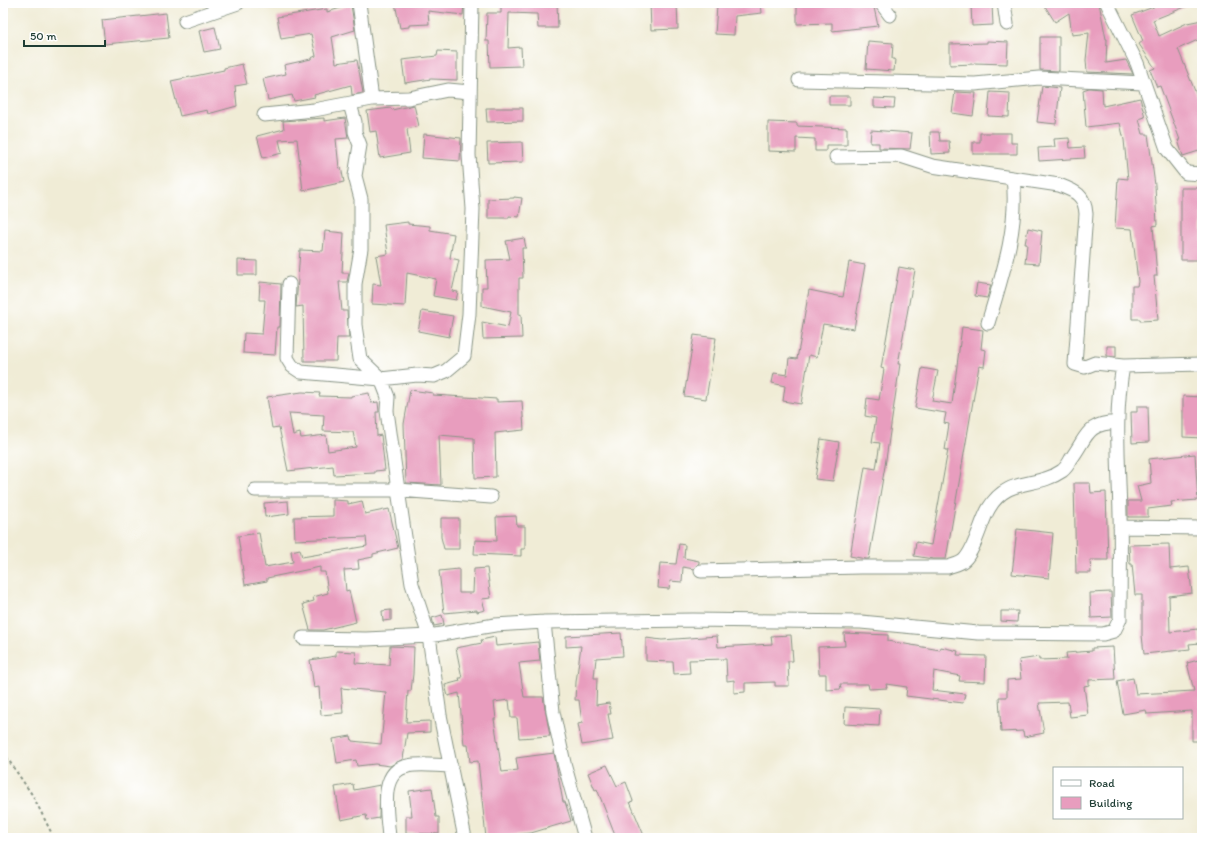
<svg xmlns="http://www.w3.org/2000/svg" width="1205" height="841" font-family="Itim,sans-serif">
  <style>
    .building { fill: #e89dbe; fill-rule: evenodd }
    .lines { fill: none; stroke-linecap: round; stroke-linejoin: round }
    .street-casing { stroke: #889485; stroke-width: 15 }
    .path { stroke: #889485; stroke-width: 2; stroke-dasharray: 3 3; stroke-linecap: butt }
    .street { stroke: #fff; stroke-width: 13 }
  </style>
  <rect width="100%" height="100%" fill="#fff"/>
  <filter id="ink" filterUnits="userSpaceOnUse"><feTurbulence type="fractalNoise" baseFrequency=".025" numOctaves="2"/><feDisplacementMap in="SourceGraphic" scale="8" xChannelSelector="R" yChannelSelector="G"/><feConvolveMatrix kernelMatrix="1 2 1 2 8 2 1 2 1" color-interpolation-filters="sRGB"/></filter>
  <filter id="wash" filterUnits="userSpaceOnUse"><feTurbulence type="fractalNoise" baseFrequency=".012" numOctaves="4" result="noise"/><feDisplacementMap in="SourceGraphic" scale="16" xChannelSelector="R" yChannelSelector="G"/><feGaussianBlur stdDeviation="0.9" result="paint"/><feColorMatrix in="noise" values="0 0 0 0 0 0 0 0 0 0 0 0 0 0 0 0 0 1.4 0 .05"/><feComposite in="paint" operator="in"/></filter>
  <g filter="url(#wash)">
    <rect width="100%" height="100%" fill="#f0ecd6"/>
    <g id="blocks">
      <!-- building -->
      <path class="building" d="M395,3H464L463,15L428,11L429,24L409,25V27L400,28Z
        M501,3H557L558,28H538L537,14L509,13L508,48L521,47L522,66L490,67L489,41H486L487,13H501Z
        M650,3H677L678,29L651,30Z
        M741,3H761L762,13L735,16L734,35L715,34L717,6L742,7Z
        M797,3H873L878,26L832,31V23L797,24Z
        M1043,3H1099L1106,39H1107L1106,63L1126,60L1133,74L1087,72L1086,60L1089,33L1072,35L1069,13L1055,22Z
        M1164,3H1195L1153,20L1159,36L1187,23L1202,20V38L1178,49L1197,96L1202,93V150L1183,156L1178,140H1180L1160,86L1157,87L1150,70L1155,68L1139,44L1143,41L1132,15Z
        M992,4L993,25L972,26L971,5Z
        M351,5L355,30L332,37L336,63L357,60L363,93L352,95L351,85L314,95L315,97L294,101L292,95L268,100L263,79L286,74L284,65L311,59V58L316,56L311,34L281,39L277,17L327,9V12Z
        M166,13L169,38L105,44L102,20Z
        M215,27L220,49L204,52L199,31Z
        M1040,37H1059V71L1040,70Z
        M868,41L893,43L892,59H895L894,71L866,69Z
        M987,41L1008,42L1007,64L974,63V64L950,65V44L987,43Z
        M438,51L457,52V80L431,79L405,83L402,60L437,56Z
        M242,64L247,84L235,86L237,106L208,114L207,110L180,116L171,81L224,70V68Z
        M1042,86L1060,88L1056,124L1037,122Z
        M1089,88L1102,89L1103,106L1140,98L1145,117L1139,119L1143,134H1148L1155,185L1157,225L1153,226L1157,276H1154L1158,320L1140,321V319H1132V286H1137L1138,282L1132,229L1115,228L1118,178L1128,179L1124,140L1120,123L1086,127L1083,90Z
        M955,92L976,93L973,116L952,113Z
        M990,92L1010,93L1009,117L988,116Z
        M829,96H850V105H829Z
        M874,98L895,99L894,108L874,107Z
        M414,105L419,126L407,129L410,153L380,158L376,131L370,132L367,111L391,108L392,110Z
        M486,108H523V121L487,122Z
        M324,118V121L345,118L348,138L336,139L339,168L341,167L344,182L303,191L297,139L279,140L282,153L263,158L257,136L284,129L283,121Z
        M768,122L797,123V126L847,128V145H826V151H815V139L796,138V152L768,151Z
        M871,130L912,133L910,149L879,148V143H870Z
        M930,132H939L940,141H949L950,153L931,154Z
        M980,133H1011V143H1017V154H973V142H980Z
        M424,134L461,138L460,161L422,158Z
        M1069,138L1070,148L1084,147L1085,158L1039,161L1038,148L1055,147L1054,139Z
        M522,142L523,162L488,163L487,143Z
        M1181,188H1202V260H1181Z
        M514,197L522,198L519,217L509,216V218H488V199L514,198Z
        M408,222V224L430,226V230L454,234L450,258L459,260L452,291L458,292L456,300L433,296L436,279L407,273L405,306L372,304L373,284L381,285L376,256L388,254L384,225Z
        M1028,228L1042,231L1039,264L1025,263L1027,244H1025Z
        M325,231L344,233L342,273H349L347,282H339L342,311H347L349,338H337L336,361H304L303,306L296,307L300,250L323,251Z
        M524,238L526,248H522L523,278H519V315L521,314L522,338L483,339L482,322L508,327L511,312L482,306V287H487L486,260L510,259L506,241Z
        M238,260L257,261V275H238Z
        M849,262L865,265L854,329L823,324L817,357L809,355L801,404L783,401L785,386L772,383L774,373L787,375L789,358L797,359L809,290L843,297Z
        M899,267L915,270L898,364H900L885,466L869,559H866L850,556L865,467L876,469L880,443L872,442L876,418L865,416L867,398L879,400L884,369L881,368Z
        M260,282L281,284L280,327H277L275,355L243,353L244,333L262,334L265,300H259Z
        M977,283L991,285L987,298L975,296Z
        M422,311L453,316L449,337L418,331Z
        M962,327L983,330L981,349L986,350L984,367L979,366L946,559H933L914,556L916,542L931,545L948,450H945L949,424L944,423L946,413L915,408L922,368L938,371L932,401L952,404Z
        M694,335L716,338L706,399L684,396Z
        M1107,346H1116V357L1107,356Z
        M410,390L433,393V395L497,399V402L522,401L524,430L495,433L496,477L475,478L474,438L439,435L441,485L406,483L404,424Z
        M302,392L320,393L319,396L351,397V396L369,393L371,403L378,402L379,412H376L377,436L381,435L385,470L375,471V473L334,475L333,466L288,471L279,427L272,428L267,397ZM289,413L324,415L323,431L353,432L356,447L328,451L326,435L301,438L300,433L293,435Z
        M1183,396L1202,397V438L1183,437Z
        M1137,406H1148L1149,442L1132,443L1131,412H1137Z
        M821,439L839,442L833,481L815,479Z
        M1195,454L1198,500L1171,502L1172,506L1148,509V517H1128V501H1141L1137,486L1151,483L1149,459Z
        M1074,483H1090L1091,493L1106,492L1108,560H1090L1091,573H1076Z
        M333,500L348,501V504L362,501L365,514L389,509L398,548L373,554V557L358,560L359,569L344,570L346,591L349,590L356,622L323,630H310L303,604L314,601L313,597L328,593L325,572H320V567L267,578V581L245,585L238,536L259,533L265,567L293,562L291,551L300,549L302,557L367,546L366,537L295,540L294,517L333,516Z
        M288,501L289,514L265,517L264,503Z
        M516,516L517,526H525V549H521V556L474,554L475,540L497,541L496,517Z
        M441,518H459V549H444L441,537Z
        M1017,529L1053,533L1049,578L1012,574Z
        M679,544L685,545L684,558L699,561V563L694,569L683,567L682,582L670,581L669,589L658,588L660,563L676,564Z
        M1169,544L1170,569L1189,567L1192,593L1169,596L1170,632L1198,629L1200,643L1189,644L1190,649L1144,654L1142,635V595H1135L1132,564H1130L1129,545Z
        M487,568L491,598L482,599L485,610L477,612V610L444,613L439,571L459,569V593H473L474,569Z
        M1111,592L1112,617L1091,618L1090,593Z
        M391,610V620L383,621L382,611Z
        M1001,611H1018L1017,622L1001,621Z
        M442,615L444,624L434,626L432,618Z
        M621,633L623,656L596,658L594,678H597L596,705L609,703L611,714H608L613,740L582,745L578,724L582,723L579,700H575L576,682L581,646L566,647V636Z
        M844,633L888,635V641L940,650L941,647L958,651L957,655L986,656L985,682L959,681L960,676L934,671L932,690L965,694L963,703L906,696L907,687L886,684L887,688L869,689L868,684H840L841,689L826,690V674H819L818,647L845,646Z
        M791,635L793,661H788L789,686H775V682L745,683V692L734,693V680L727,681L726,659L689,660L690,673L674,674L673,662L646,661V638L662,640L717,636L718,647L772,644L771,636Z
        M495,637L496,646L538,642L540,661L519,663L524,697H543L550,736L519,738L517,718H511L509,700L494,702L496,719H494L502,772L518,770L516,758L554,753L563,802H565L571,821L531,833L486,838L478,761L470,762L468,745H464L459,693L448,696L445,685L460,681L459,678H462L456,648L482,643L481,640Z
        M390,646L414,647L413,674L411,691H408L406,722L430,721V732L407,733L403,759L390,766L375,764L357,766L356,760L337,763L333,739L351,736L352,741L381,744L386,692L341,688L343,713L321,715L319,687L314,688L310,660L336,656V651L356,652L355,663L389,665Z
        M1113,647L1115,679L1089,680V685L1084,686L1088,715L1070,717L1068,702L1039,703L1044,733L1024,737L1023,731L1001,732L999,697H1007V680L1021,679L1019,660L1039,657V660L1067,659L1066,653L1092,651V648Z
        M1202,659V741H1192V711L1147,714L1146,710L1123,714L1117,681L1133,678L1136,694L1194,691L1187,663Z
        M845,707L880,709L879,726L844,724Z
        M607,765L617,786L626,782L633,801L630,802L645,838H616L597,789L595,790L588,773Z
        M353,784L354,790L380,785L379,818L367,820L366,815L341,820L335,787Z
        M432,788L436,817H439V834L406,833V816H412L409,791Z"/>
    </g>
  </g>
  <g filter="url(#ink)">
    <use href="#blocks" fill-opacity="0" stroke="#889485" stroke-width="1"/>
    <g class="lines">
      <defs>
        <path id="street" d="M359,3L372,99
          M881,3L890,15
          M1004,3L1007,24
          M1107,3L1137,63L1167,149L1186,173L1202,174
          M185,21L238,3
          M799,80L975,84L1039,78L1143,83
          M350,104L355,122V132L360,145L355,176L361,199V249L355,284V325L360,359L381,379L388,397L387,411L398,490L412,584L429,636L440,715L465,838
          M264,115L314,110L372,99L409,98L448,90L470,92
          M836,157L901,156L932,166L1059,185C1075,191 1085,195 1086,214L1075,364L1085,367L1095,363L1123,366L1202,364
          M289,284L287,358L292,366L301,372L381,379L417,375L434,376L446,371L464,356L469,314L473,209L469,155L472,3
          M988,323C1002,276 1019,227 1013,178
          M255,490H398L491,497
          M1120,527L1202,528
          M701,571L860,567H948C953,565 960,564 964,560C975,550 981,521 989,508C1008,476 1036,489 1062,471C1066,468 1069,463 1071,459C1088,436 1085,424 1117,422
          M544,622L553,712L564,763L585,838
          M303,638L366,639L429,636L495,625L544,622L693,620L861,622L978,633L1103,634L1114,631L1120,619C1120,585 1121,550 1120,515C1119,465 1114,415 1123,366
          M389,838C388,817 377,771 408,766C421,763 437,766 451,766"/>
      </defs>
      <!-- street casing -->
      <use href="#street" class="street-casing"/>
      <!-- path -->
      <path class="path" d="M3,752L33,796L54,838"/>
      <!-- street -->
      <use href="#street" class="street"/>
    </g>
  </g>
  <!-- margin -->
  <rect width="1205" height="841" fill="none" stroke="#fff" stroke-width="16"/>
  <!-- legend -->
  <rect x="1053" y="767" width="130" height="52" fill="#ffffff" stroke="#a5b1ae"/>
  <rect x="1061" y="780" width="20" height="6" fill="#ffffff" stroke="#a5b1ae"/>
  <text x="1089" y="787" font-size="12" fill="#1f3d34">Road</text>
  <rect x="1061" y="797" width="20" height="12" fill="#e89dbe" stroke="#a5b1ae"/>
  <text x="1089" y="807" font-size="12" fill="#1f3d34">Building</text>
  <!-- scale -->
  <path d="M24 40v6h81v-6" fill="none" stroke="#1f3d34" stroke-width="2"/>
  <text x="30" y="40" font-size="12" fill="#1f3d34" stroke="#ffffff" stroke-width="3" paint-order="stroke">50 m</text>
</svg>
